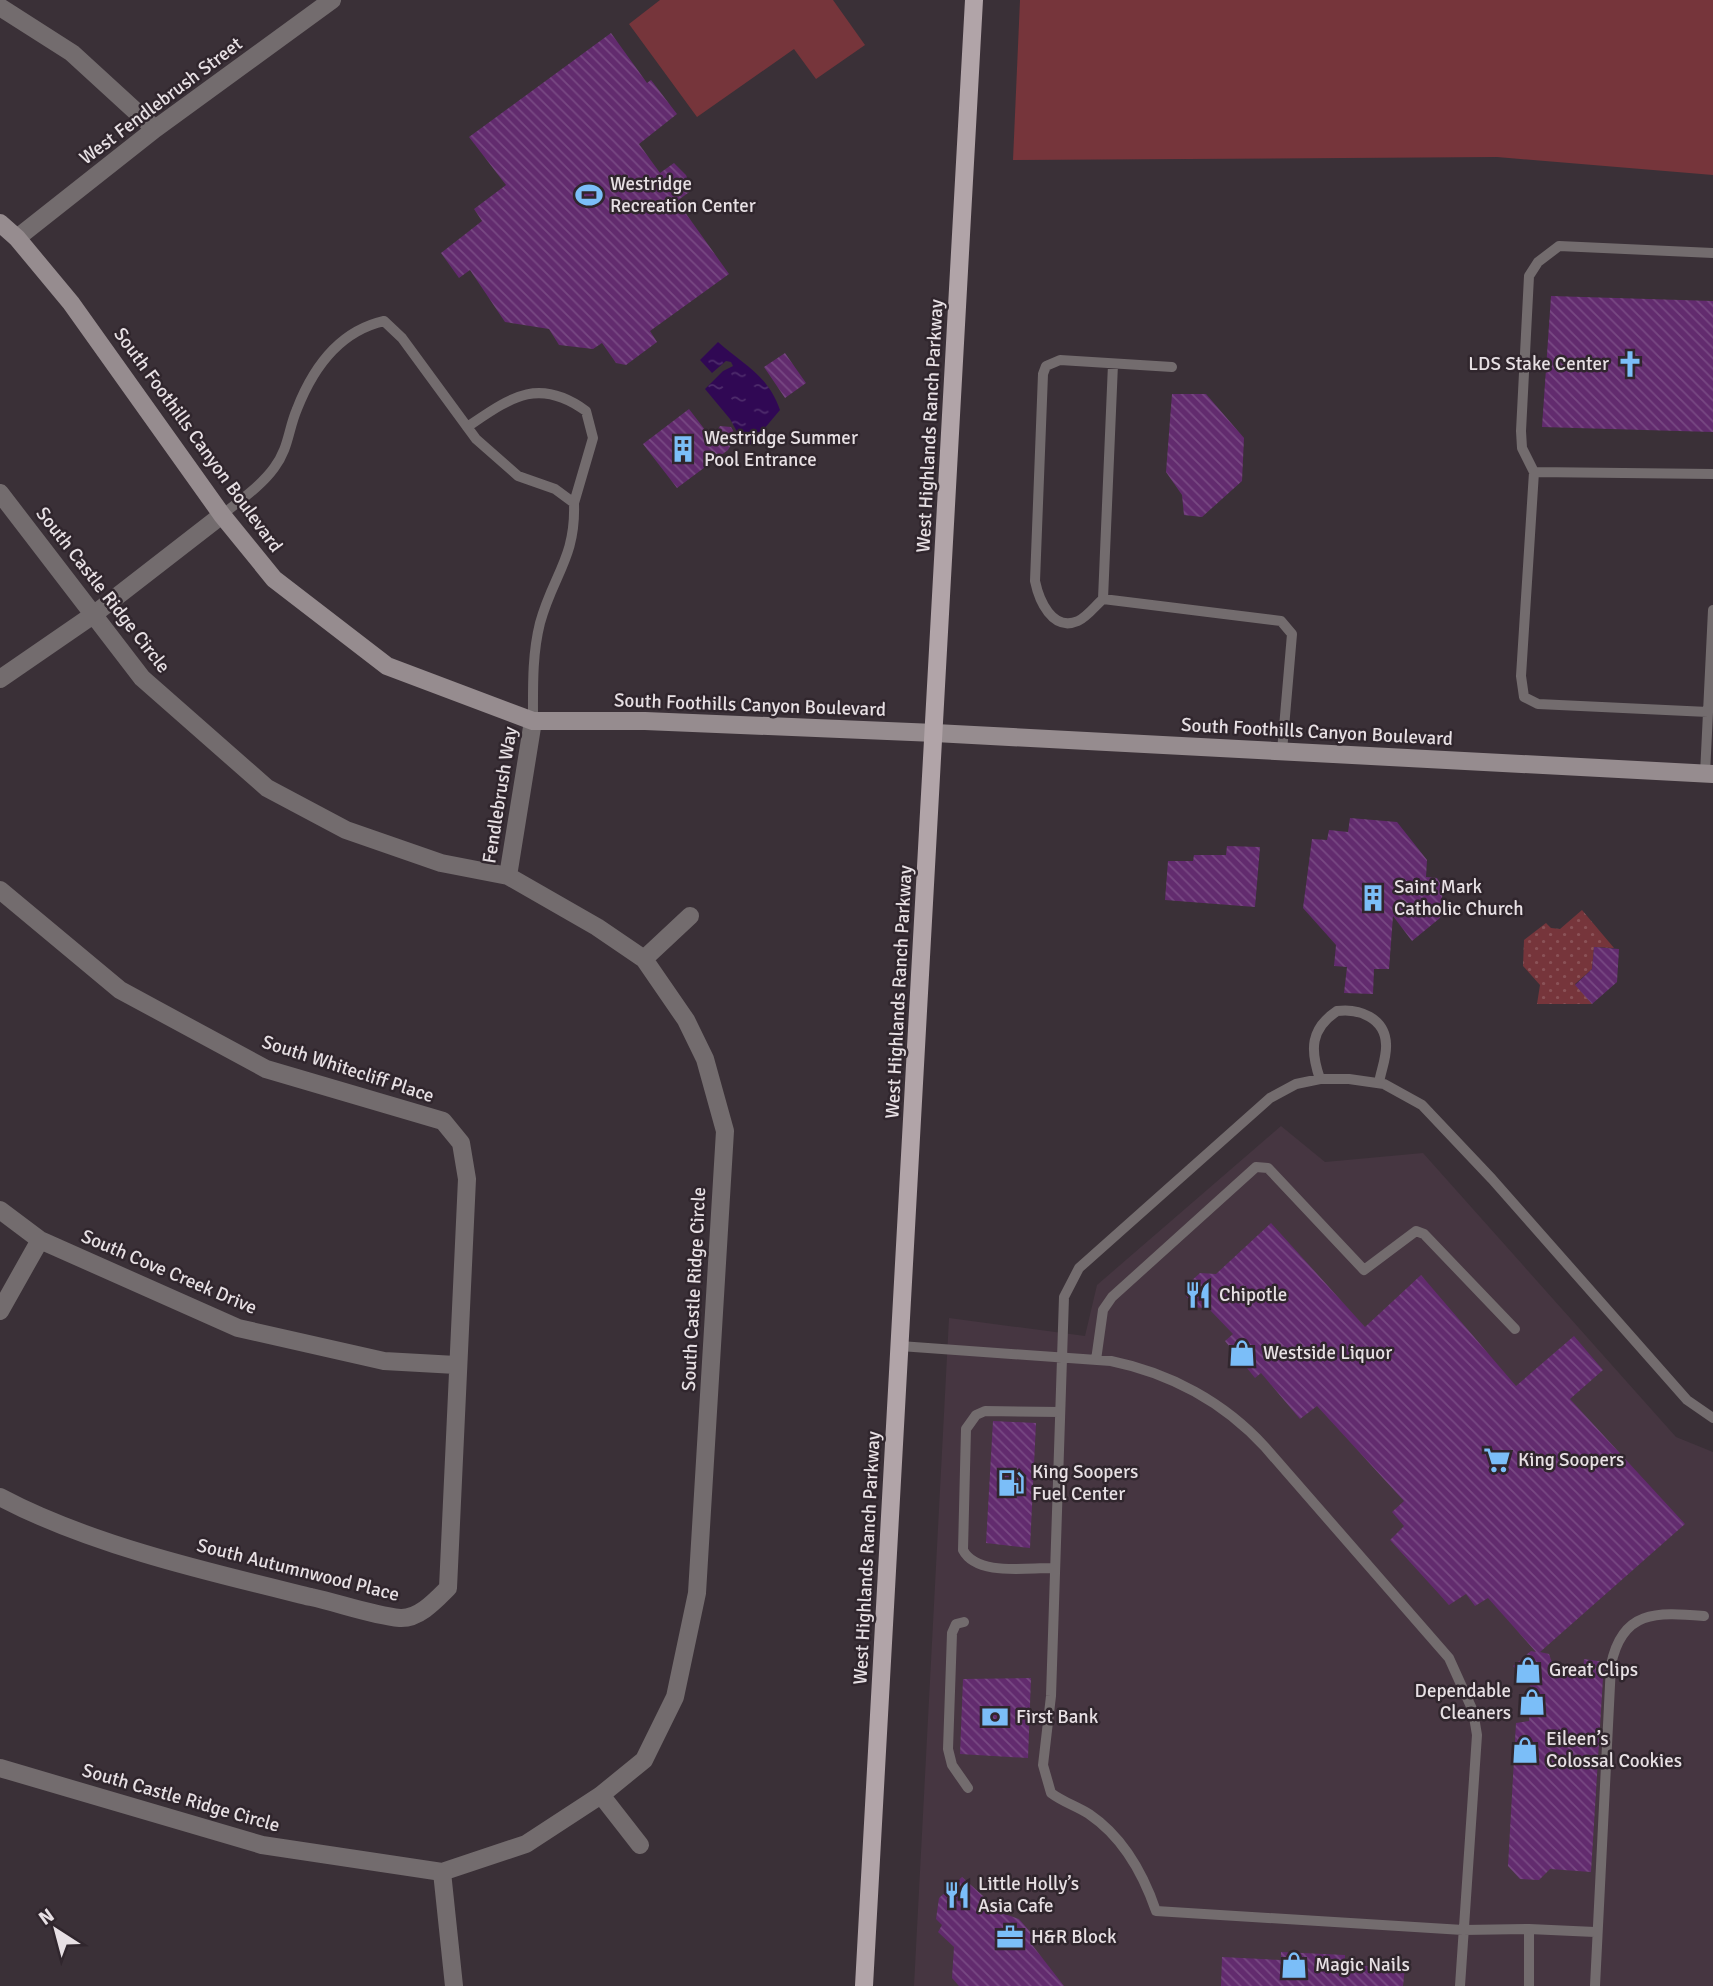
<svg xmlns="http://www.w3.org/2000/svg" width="1713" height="1986" font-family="Signika,sans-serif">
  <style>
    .built { fill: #463641 }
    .green { fill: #76353b }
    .park { fill: url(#park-dots) }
    .water { fill: url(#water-ripples) }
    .building { fill: url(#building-back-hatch) }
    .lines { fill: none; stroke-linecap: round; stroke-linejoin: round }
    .lane { stroke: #736c6e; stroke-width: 10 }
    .street { stroke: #736c6e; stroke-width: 18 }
    .secondary { stroke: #968c8f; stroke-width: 18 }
    .primary { stroke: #b1a4a8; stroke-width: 18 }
    .labels { text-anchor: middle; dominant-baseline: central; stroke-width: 5; stroke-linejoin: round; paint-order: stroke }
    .street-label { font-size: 19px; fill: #e7e0e4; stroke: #30262d }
    .poi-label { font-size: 19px; fill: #e7e0e4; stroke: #30262d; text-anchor: start }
  </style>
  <defs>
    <pattern id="park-dots" width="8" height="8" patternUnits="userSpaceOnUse" patternTransform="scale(1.75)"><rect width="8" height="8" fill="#76353b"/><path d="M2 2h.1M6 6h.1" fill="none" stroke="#8a5257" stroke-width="1.8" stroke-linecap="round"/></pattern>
    <pattern id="water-ripples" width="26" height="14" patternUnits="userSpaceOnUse" patternTransform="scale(1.75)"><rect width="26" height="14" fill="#300854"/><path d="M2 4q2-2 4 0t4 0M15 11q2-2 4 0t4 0" fill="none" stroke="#4e2c6c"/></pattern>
    <pattern id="building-back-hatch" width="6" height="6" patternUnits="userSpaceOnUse" patternTransform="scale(1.75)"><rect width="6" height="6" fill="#622b6e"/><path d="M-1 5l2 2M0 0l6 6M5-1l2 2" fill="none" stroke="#784983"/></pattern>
  </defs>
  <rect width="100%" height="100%" fill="#3a3037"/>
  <!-- built -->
  <path class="built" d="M1281,1126L1325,1162L1423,1153L1676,1437L1713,1452V1986H914L949,1318L1085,1336L1097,1285Z"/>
  <!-- green -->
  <path class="green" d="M660,0H833L865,45L816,79L794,49L697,117L629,24Z
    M1020,0H1713V175L1497,157L1013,160Z"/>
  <!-- park -->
  <path class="park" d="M1582,910L1614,948L1594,947L1592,969L1575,984L1592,1004H1537L1540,985L1523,966L1524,940L1546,923L1551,928L1560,929Z"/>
  <!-- water -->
  <path class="water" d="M718,342C744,365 768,375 780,410L764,429L766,440L745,446L730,419L705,389L723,371L733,366L731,362L726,361L712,373L700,360Z"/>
  <!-- building -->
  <path class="building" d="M611,33L647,83L651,80L677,114L639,144L660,173L674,163L686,175L692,190L677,201L729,274L650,331L657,342L626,365L616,363L602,343L593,349L559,345L549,329L505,322L470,270L459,278L441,253L482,221L474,209L506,185L469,137Z
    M1551,296L1713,301V432L1542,427Z
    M785,353L806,383L785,398L764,367Z
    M1172,394H1206L1244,438L1242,481L1202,517L1184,515L1182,495L1166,472Z
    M689,409L712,439L720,426L731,427L736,436L728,450L677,488L643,444Z
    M1350,818L1397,822L1427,860L1426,877L1437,878L1443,888L1440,918L1412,941L1393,916L1389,969H1374L1373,994L1344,993L1347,967L1334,966L1336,945L1303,908L1312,839L1327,840L1329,830L1348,832Z
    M1227,846L1260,847L1255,907L1165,900L1168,861H1193L1194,855H1226Z
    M1594,947L1619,949L1617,982L1592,1004L1575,985L1592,969Z
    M1271,1223L1365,1327L1421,1275L1516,1386L1574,1336L1603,1370L1570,1399L1685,1524L1540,1652L1549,1654L1554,1668L1583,1671L1584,1659L1604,1662L1591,1872L1550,1869L1539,1880L1520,1879L1508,1866L1516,1723L1529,1721L1532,1688L1513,1666L1531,1651L1536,1652L1488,1598L1475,1606L1466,1594L1449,1605L1390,1540L1404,1526L1392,1512L1404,1501L1317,1406L1300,1419L1261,1373L1255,1378L1225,1341L1233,1334L1209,1309L1194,1307L1186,1296L1189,1283L1200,1273L1216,1274Z
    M993,1421L1036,1423L1030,1548L986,1543Z
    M1031,1678L1028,1758L960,1754L963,1679Z
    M962,1877L1002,1913L1019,1919L1032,1934L1033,1946L1064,1986H959L952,1978L954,1947L938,1932L942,1925L936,1919L939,1898Z
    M1281,1952L1345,1955V1965L1405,1968L1403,1986H1221L1222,1957L1281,1960Z"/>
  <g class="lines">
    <!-- lane -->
    <path class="lane" d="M1172,367L1060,360L1046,366L1043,374L1035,581C1039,600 1052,632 1078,621C1087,617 1095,606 1103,599L1281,621L1292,634L1282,751
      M467,427C510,398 538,376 586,411L593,438L574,503
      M1534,472L1713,474
      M222,515C239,501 261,486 274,468C289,448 288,430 297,409C313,368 340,331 384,321L402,338L476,439L518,476L555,489L574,503C576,558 553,575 540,623C532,655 533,687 533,721
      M1103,599L1113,364
      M1708,712L1538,704L1524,697L1521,676L1534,472L1522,448L1521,431L1529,276L1538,262L1559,246L1713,253
      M1705,774L1713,610
      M1320,1079C1310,1050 1310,1029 1337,1011C1359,1008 1385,1018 1386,1044C1387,1057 1381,1070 1379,1083
      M900,1346L1111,1361C1170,1373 1224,1402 1265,1447L1449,1658L1473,1711L1477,1735L1460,1986
      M1096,1360L1103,1310L1112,1297L1256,1167L1268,1168L1364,1270L1416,1231L1424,1234L1515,1329
      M1055,1568C1029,1567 977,1577 963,1550L966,1429L976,1415L985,1411L1060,1412
      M964,1622L956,1624L952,1633L948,1749L952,1765L968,1788
      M1529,1929L1595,1932
      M1529,1986V1929L1463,1930L1156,1911C1143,1873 1123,1837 1089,1814C1076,1806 1063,1802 1051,1793L1043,1765L1051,1696L1064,1297L1079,1268L1270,1098L1296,1084L1320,1079H1349L1384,1084L1422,1105L1492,1179L1687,1400L1713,1418
      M1595,1986L1611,1665C1622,1610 1656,1612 1704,1616"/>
    <!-- street -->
    <path class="street" d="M0,7L72,53L155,129
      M17,238L155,129L332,0
      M0,493L142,678L267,788L346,830L441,863L508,876L597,927L644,959L686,1020L705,1059L725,1131L697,1593L675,1697L644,1760L601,1795L526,1844L442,1872L262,1845L0,1768
      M0,679L93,615L222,515
      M508,876L533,721
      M0,890L120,990L266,1069L443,1121L461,1143L467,1179L448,1588C436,1600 419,1619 400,1618C371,1615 339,1603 311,1597C212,1573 90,1545 0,1497
      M644,959L690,916
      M0,1210L40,1240L238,1328L384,1361L456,1365
      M0,1311L40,1240
      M601,1795L640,1845
      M442,1872L454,1986"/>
    <!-- secondary -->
    <path class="secondary" d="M0,223L17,238L71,303L222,515L274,579L387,666L533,721H645L935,733L1713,774"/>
    <!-- primary -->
    <path class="primary" d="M864,1986L974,0"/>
  </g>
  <!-- icons -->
  <defs>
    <symbol id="stadium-bare" viewBox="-9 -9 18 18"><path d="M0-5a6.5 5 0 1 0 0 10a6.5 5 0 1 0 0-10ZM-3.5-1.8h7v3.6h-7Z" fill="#7bbef8" stroke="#30262d" stroke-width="2.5" paint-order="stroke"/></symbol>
    <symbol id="church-bare" viewBox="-9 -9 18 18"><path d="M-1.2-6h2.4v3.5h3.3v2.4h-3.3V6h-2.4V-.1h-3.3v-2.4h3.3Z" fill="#7bbef8" stroke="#30262d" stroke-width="2.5" paint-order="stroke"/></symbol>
    <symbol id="building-bare" viewBox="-9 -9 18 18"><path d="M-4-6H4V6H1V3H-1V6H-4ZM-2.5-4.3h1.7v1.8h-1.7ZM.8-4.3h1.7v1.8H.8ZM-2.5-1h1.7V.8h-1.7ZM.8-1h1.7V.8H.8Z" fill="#7bbef8" stroke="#30262d" stroke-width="2.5" paint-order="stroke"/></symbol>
    <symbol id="restaurant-bare" viewBox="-9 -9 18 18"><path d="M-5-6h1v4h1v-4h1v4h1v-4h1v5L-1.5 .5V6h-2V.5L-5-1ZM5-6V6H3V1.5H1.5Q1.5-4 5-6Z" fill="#7bbef8" stroke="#30262d" stroke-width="2.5" paint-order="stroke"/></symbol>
    <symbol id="shop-bare" viewBox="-9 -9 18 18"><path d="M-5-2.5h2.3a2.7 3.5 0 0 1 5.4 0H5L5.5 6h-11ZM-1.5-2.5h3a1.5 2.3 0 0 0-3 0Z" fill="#7bbef8" stroke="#30262d" stroke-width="2.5" paint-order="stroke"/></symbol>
    <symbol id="supermarket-bare" viewBox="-9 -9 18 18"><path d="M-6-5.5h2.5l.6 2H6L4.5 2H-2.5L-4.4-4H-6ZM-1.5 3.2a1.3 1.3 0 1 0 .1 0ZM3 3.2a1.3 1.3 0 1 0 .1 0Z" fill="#7bbef8" stroke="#30262d" stroke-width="2.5" paint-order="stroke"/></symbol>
    <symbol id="fuel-bare" viewBox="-9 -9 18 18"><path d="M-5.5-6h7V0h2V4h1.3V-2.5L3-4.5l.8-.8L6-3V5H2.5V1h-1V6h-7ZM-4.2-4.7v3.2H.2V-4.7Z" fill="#7bbef8" stroke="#30262d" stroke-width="2.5" paint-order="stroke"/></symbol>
    <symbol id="bank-bare" viewBox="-9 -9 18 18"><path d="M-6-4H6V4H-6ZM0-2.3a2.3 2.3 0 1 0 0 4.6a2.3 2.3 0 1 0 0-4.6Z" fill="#7bbef8" stroke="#30262d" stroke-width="2.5" paint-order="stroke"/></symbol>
    <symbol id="office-bare" viewBox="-9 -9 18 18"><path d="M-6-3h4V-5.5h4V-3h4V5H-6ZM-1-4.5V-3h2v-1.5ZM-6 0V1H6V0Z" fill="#7bbef8" stroke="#30262d" stroke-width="2.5" paint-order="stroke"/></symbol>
  </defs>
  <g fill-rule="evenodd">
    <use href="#stadium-bare" x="570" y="176" width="38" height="38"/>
    <use href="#church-bare" x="1611" y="345" width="38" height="38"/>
    <use href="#building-bare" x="664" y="430" width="38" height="38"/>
    <use href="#building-bare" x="1354" y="879" width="38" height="38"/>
    <use href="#restaurant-bare" x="1179" y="1276" width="38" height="38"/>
    <use href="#shop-bare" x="1223" y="1334" width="38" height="38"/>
    <use href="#supermarket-bare" x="1478" y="1441" width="38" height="38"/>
    <use href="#fuel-bare" x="992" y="1464" width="38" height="38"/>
    <use href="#shop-bare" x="1509" y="1651" width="38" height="38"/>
    <use href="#shop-bare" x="1513" y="1683" width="38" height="38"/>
    <use href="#bank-bare" x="976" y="1698" width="38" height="38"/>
    <use href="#shop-bare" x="1506" y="1731" width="38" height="38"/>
    <use href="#restaurant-bare" x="938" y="1876" width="38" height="38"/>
    <use href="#office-bare" x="991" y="1918" width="38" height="38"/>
    <use href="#shop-bare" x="1275" y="1946" width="38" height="38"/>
  </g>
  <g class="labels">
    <!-- street labels -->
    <g class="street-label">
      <text transform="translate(161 101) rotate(-37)">West Fendlebrush Street</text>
      <text transform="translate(930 426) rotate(-87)">West Highlands Ranch Parkway</text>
      <text transform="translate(198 440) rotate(54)">South Foothills Canyon Boulevard</text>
      <text transform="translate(103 590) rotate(52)">South Castle Ridge Circle</text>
      <text transform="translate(750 705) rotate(2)">South Foothills Canyon Boulevard</text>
      <text transform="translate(1317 732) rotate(3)">South Foothills Canyon Boulevard</text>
      <text transform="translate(500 795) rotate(-81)">Fendlebrush Way</text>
      <text transform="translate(899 992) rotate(-87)">West Highlands Ranch Parkway</text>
      <text transform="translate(348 1069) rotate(18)">South Whitecliff Place</text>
      <text transform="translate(169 1272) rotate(23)">South Cove Creek Drive</text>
      <text transform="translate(694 1289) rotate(-87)">South Castle Ridge Circle</text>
      <text transform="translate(867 1558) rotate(-87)">West Highlands Ranch Parkway</text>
      <text transform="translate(298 1570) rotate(14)">South Autumnwood Place</text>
      <text transform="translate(181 1798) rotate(16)">South Castle Ridge Circle</text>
    </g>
    <!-- poi labels -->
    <g class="poi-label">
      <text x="610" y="184">Westridge<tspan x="610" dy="22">Recreation Center</tspan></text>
      <text x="1609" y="364" text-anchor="end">LDS Stake Center</text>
      <text x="704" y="438">Westridge Summer<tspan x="704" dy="22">Pool Entrance</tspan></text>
      <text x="1394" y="887">Saint Mark<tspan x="1394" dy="22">Catholic Church</tspan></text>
      <text x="1219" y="1295">Chipotle</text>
      <text x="1263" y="1353">Westside Liquor</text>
      <text x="1518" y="1460">King Soopers</text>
      <text x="1032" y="1472">King Soopers<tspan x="1032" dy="22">Fuel Center</tspan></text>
      <text x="1549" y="1670">Great Clips</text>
      <text x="1511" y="1691" text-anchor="end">Dependable<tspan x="1511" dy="22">Cleaners</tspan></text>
      <text x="1016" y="1717">First Bank</text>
      <text x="1546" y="1739">Eileen’s<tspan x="1546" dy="22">Colossal Cookies</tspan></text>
      <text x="978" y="1884">Little Holly’s<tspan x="978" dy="22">Asia Cafe</tspan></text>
      <text x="1031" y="1937">H&amp;R Block</text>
      <text x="1315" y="1965">Magic Nails</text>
    </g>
  </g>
  <!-- north arrow -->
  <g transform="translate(56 1930) rotate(324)" stroke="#30262d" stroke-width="5" paint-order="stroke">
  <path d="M0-5L12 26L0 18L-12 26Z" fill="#e7e0e4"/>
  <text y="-10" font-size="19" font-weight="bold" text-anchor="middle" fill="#e7e0e4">N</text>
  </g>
</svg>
